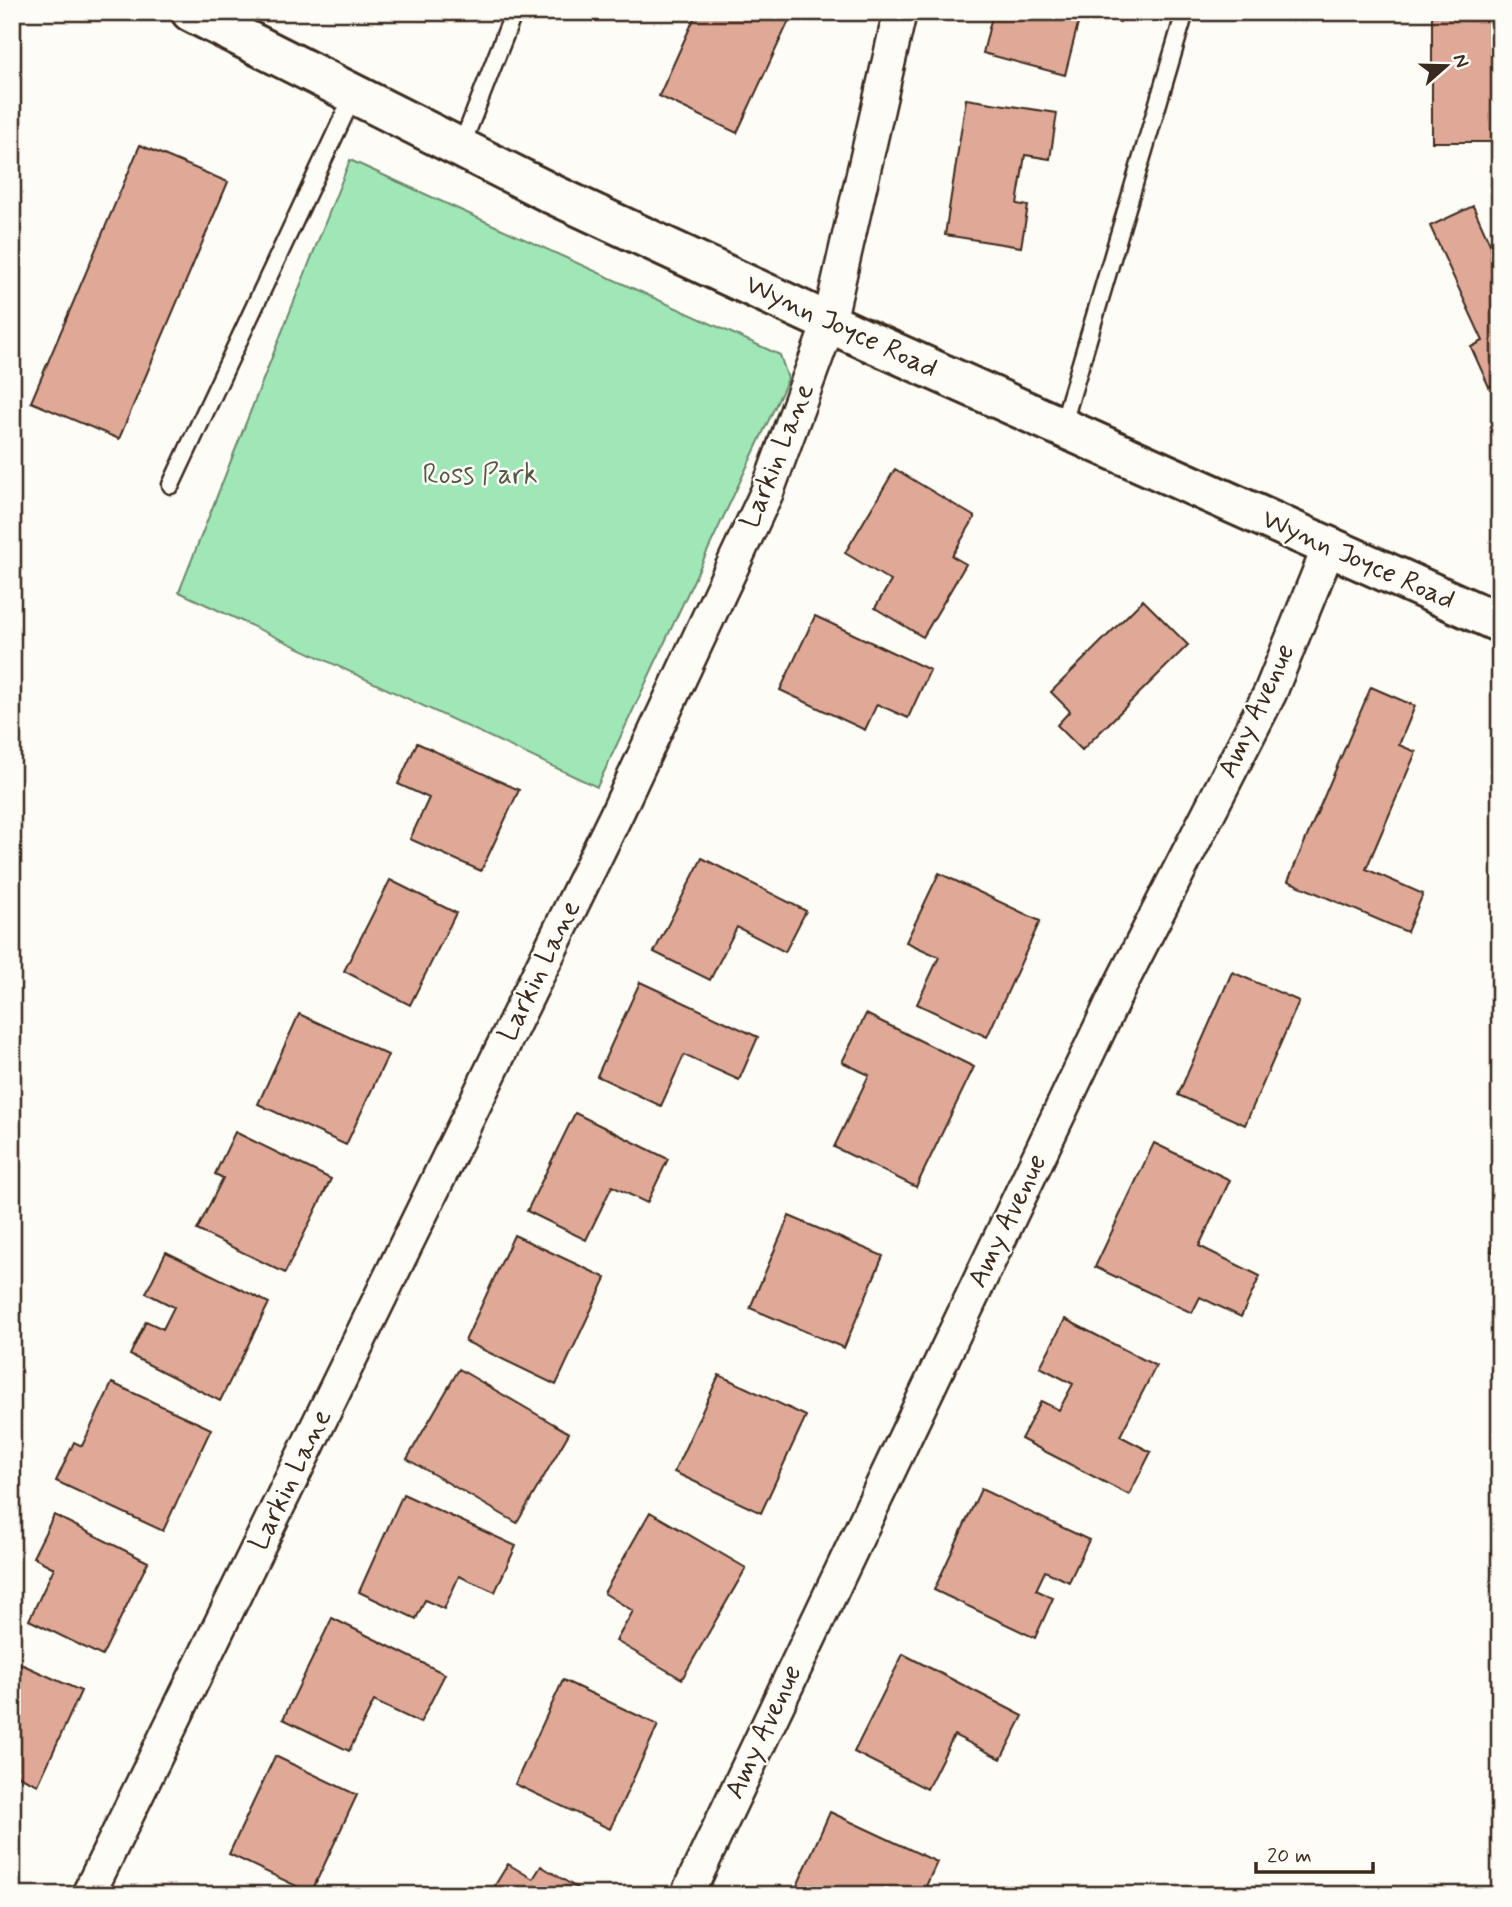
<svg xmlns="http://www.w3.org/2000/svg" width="1512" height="1907" font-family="Mynerve,sans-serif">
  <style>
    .green { fill: #9fe7b6; stroke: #6d886a; stroke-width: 2 }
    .building { fill: #e0a997; stroke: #3b2a1e; stroke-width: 2 }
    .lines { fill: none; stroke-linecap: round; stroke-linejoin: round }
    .lane-casing { stroke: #3b2a1e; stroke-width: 21 }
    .street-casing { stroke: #3b2a1e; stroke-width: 37 }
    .secondary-casing { stroke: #3b2a1e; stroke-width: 44 }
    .lane { stroke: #fdfcf7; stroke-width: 16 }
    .street { stroke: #fdfcf7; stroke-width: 32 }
    .secondary { stroke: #fdfcf7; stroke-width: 38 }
    .labels { text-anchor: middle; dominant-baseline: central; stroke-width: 5; stroke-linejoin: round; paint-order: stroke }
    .street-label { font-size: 28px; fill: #3b2a1e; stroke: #fdfcf7 }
    .park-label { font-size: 28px; fill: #545944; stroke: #fdfcf7 }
  </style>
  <rect width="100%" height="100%" fill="#fdfcf7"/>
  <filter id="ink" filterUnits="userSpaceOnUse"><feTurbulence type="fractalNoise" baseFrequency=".0143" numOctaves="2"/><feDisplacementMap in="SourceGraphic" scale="14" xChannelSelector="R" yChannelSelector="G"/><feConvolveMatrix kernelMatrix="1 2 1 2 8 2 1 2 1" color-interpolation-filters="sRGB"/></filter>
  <g filter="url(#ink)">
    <!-- green -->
    <path class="green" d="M350,160L780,355L788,379L597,787L179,592Z"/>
    <!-- building -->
    <path class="building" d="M697,12H793L737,133L659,96Z
      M993,12H1081L1065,75L983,53Z
      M1083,12H1122L1120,22Z
      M1432,12H1500V142H1432Z
      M966,99L1057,113L1050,159L1025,155L1017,204L1028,206L1021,247L945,235Z
      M140,145L228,182L119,439L31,402Z
      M1473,206L1490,244L1500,240V382L1489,387L1471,347L1483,341L1430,226Z
      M895,469L975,517L952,556L966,564L923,637L875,608L891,581L845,553Z
      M1143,600L1188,645L1082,750L1057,725L1070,711L1051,692Z
      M815,616L930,670L908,718L877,704L865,730L780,690Z
      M1371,687L1415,706L1399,745L1416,752L1366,869L1423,894L1407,932L1288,881Z
      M417,743L519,790L481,871L410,839L429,798L398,784Z
      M702,858L806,911L785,952L737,927L710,980L654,952Z
      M939,873L1040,921L987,1037L917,1004L939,957L906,942Z
      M390,880L456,913L410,1005L344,971Z
      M1232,972L1299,1001L1245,1125L1178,1095Z
      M640,982L758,1037L739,1080L684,1055L661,1106L597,1076Z
      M299,1014L388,1055L346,1145L258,1104Z
      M866,1014L974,1067L916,1187L834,1147L869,1075L842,1062Z
      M575,1113L668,1159L647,1203L612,1186L586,1240L527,1211Z
      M235,1132L331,1179L285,1273L197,1230L223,1178L215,1174Z
      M1154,1143L1230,1180L1199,1246L1260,1276L1241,1317L1200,1297L1192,1313L1095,1267Z
      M789,1216L883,1256L844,1348L750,1308Z
      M1500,1227V1255L1491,1251Z
      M514,1235L606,1278L556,1385L465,1341Z
      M166,1252L269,1303L220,1401L130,1355L146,1321L163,1329L174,1307L146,1293Z
      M1065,1319L1156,1366L1120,1436L1151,1452L1129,1495L1021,1439L1041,1401L1059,1410L1073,1384L1040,1367Z
      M459,1369L569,1433L517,1523L407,1459Z
      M719,1375L806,1416L761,1513L674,1472Z
      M112,1383L211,1429L163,1531L56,1481L74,1442L82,1446Z
      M981,1489L1089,1540L1069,1582L1045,1571L1036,1590L1053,1598L1035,1638L934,1590Z
      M403,1494L516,1546L495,1592L459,1576L444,1609L425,1600L416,1619L359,1592Z
      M650,1512L746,1568L682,1679L616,1641L633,1611L604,1593Z
      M54,1515L148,1562L102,1656L29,1620L54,1568L33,1557Z
      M332,1618L445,1674L420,1723L374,1701L349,1751L283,1719Z
      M903,1654L1023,1716L1001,1759L954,1735L927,1789L854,1752Z
      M12,1660L81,1691L38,1785L12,1773Z
      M563,1680L658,1725L610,1829L515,1784Z
      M275,1756L357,1795L311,1893L229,1854Z
      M830,1812L937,1862L922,1895H793Z
      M508,1864L533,1879L541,1866L577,1888L573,1895H489Z"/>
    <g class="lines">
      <defs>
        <path id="lane" d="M461,147L514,12
          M1062,427L1185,12
          M171,485L354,94"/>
        <path id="street" d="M88,1895L618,811L767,492L829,323L900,12
          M687,1895L1119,988L1270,693L1329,547"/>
        <path id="secondary" d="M191,12L552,194L860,337L1500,623"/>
      </defs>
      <!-- lane casing -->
      <use href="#lane" class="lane-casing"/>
      <!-- street casing -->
      <use href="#street" class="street-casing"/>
      <!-- secondary casing -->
      <use href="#secondary" class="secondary-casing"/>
      <!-- lane -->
      <use href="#lane" class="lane"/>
      <!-- street -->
      <use href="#street" class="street"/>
      <!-- secondary -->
      <use href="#secondary" class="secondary"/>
    </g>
  </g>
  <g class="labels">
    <!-- street labels -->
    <g class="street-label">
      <text transform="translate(841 327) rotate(25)">Wynn Joyce Road</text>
      <text transform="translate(778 456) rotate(-68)">Larkin Lane</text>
      <text transform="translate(1358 560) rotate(24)">Wynn Joyce Road</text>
      <text transform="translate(1257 711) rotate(-65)">Amy Avenue</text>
      <text transform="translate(540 971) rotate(-64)">Larkin Lane</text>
      <text transform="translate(1008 1221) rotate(-64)">Amy Avenue</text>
      <text transform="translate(291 1480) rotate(-64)">Larkin Lane</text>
      <text transform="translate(764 1732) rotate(-65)">Amy Avenue</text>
    </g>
    <!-- park labels -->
    <g class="park-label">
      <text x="480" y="475">Ross Park</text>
    </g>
  </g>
  <!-- margin -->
  <rect width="1512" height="1907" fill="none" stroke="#fdfcf7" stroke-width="42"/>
  <rect x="21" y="21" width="1470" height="1865" fill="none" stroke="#3b2a1e" stroke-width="2.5" filter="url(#ink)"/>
  <!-- north arrow -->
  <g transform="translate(1446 66) rotate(70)" stroke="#fdfcf7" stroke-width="5" paint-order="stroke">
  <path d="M0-5L12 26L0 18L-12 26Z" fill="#3b2a1e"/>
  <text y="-10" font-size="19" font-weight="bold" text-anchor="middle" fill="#3b2a1e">N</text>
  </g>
  <!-- scale -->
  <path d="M1256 1862v10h117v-10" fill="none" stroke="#3b2a1e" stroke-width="3.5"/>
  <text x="1267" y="1862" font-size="21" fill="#3b2a1e" stroke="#fdfcf7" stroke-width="5" paint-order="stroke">20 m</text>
</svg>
